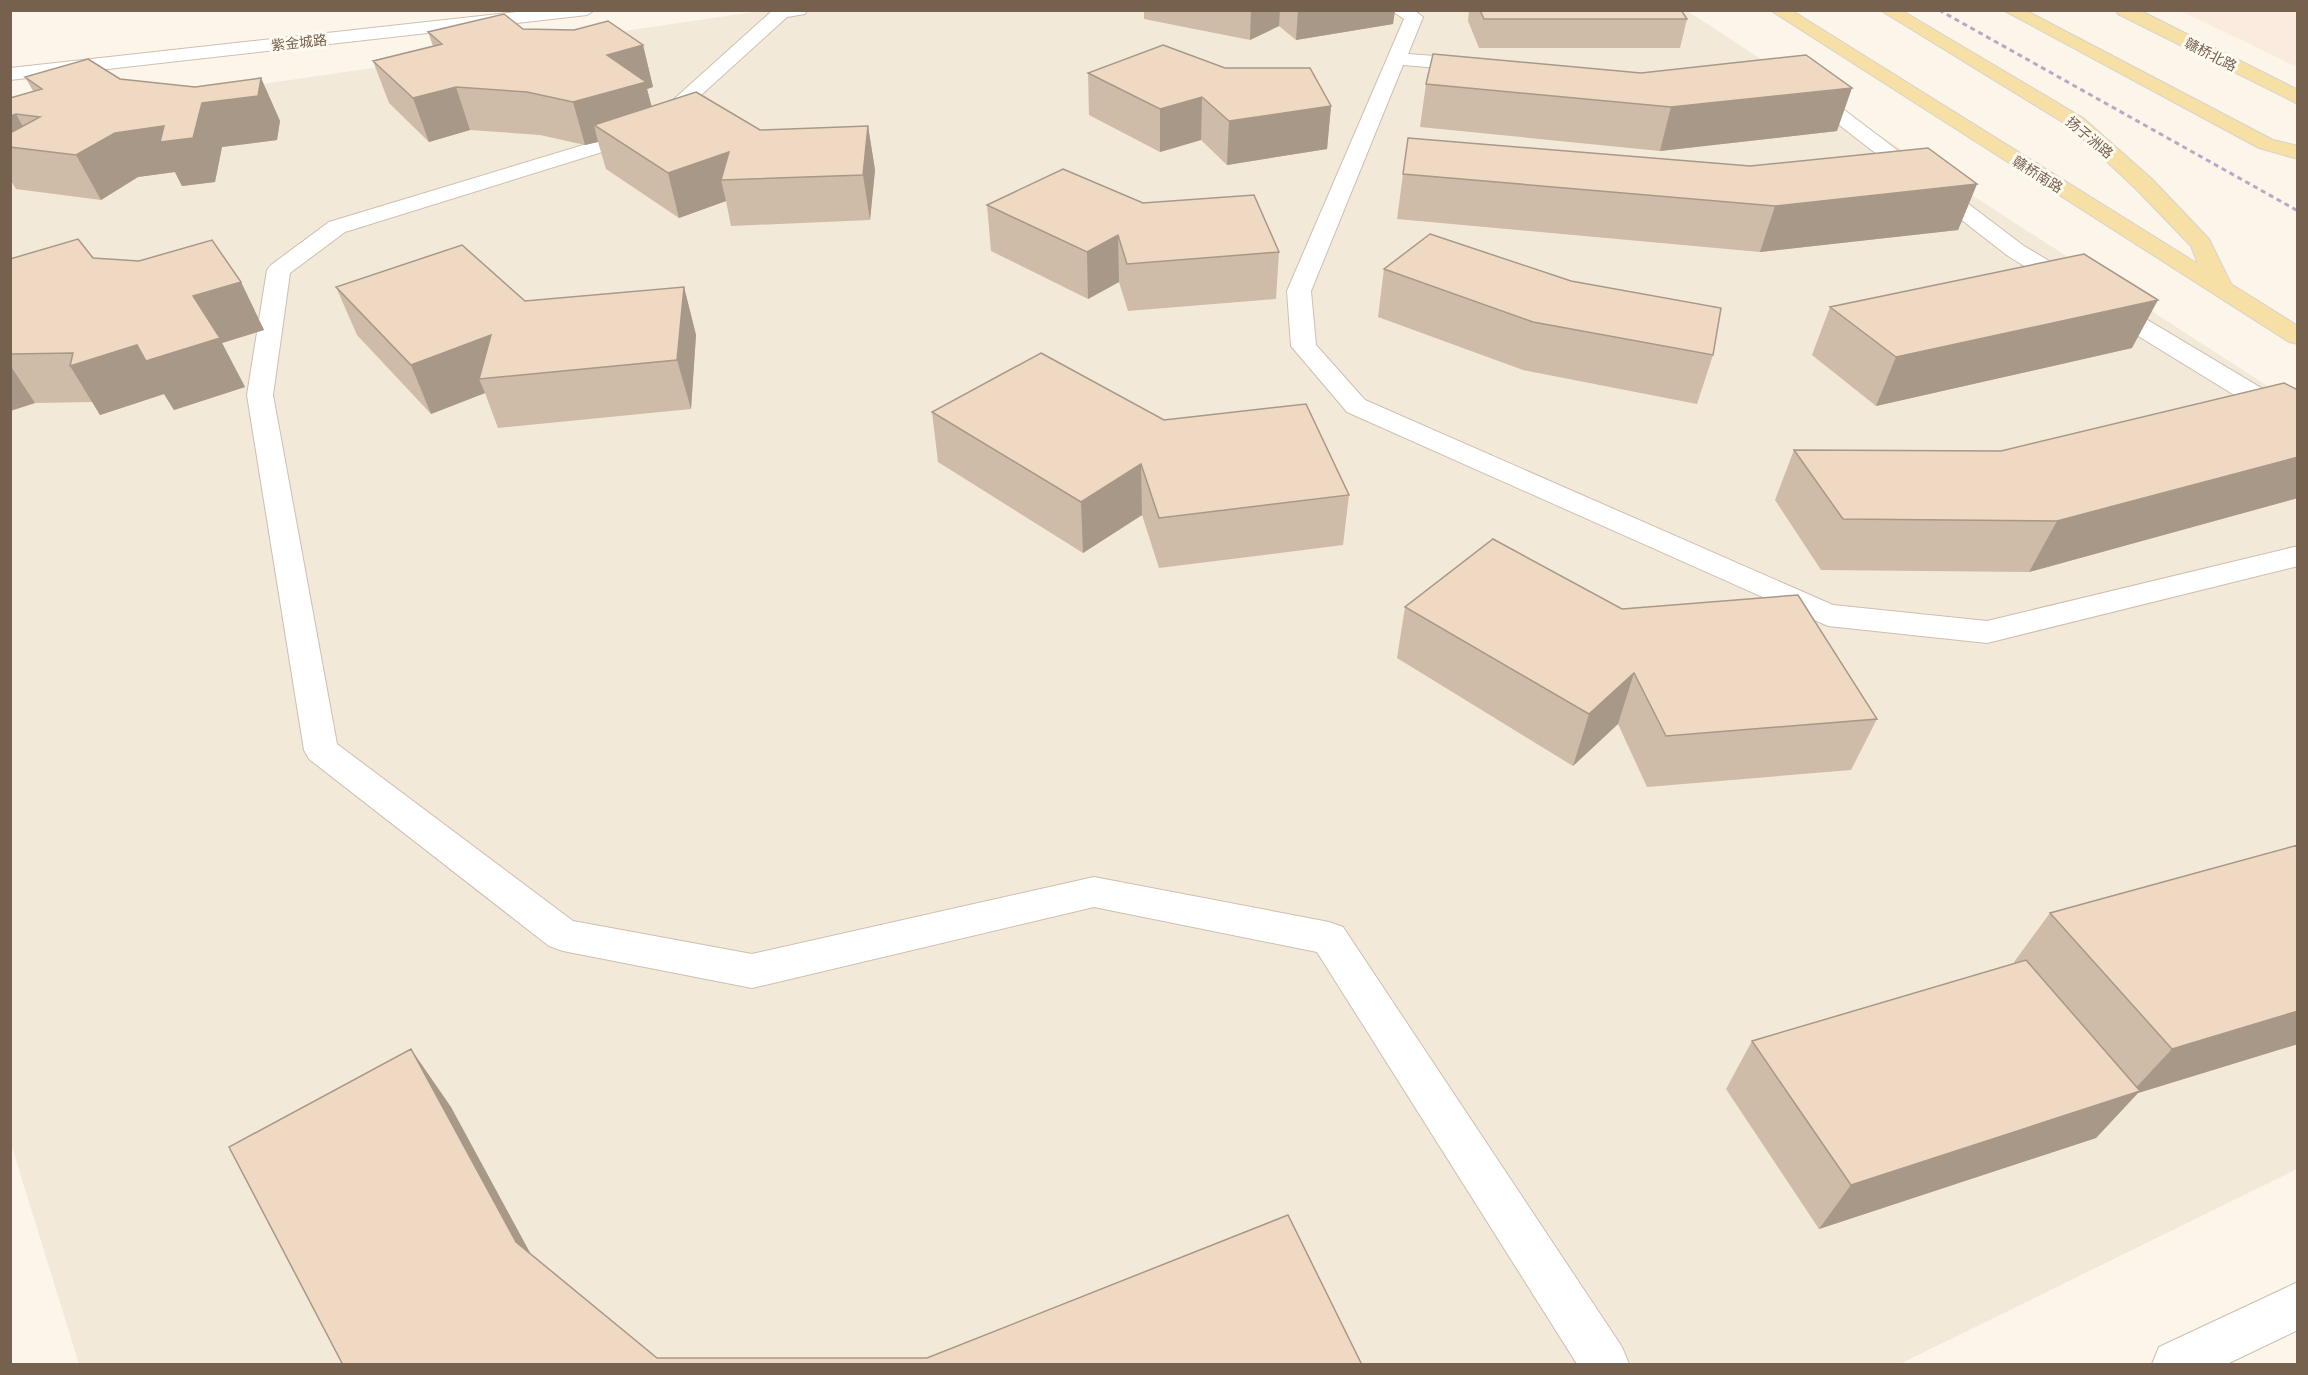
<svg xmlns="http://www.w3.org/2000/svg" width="2308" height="1375" font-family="'Golos Text','Noto Sans SC',sans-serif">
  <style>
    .residential { fill: #f3e9d9 }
    .commercial { fill: #fbeade }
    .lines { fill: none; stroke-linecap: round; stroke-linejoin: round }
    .minor-casing { stroke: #cebfb0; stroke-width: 2 }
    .major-casing { stroke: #d9d2cd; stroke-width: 2 }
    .minor { fill: #fff; fill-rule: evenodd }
    .major { fill: #f6e0a6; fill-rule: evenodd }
    .rail { stroke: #bba8c6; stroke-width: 3; stroke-dasharray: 5 4; stroke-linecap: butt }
    .wall { fill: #cebba8 }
    .shaded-wall { fill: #a89888 }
    .building { fill: #f0d9c3; stroke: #a89888; stroke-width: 1.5 }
    .labels { text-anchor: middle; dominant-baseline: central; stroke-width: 6; stroke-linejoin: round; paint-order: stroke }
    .far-street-label { font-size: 14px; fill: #76604e; stroke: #fefaf0 }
  </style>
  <rect width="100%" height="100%" fill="#fcf6ea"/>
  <!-- residential -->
  <path class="residential" d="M768,10L1687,11L2297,405V1169L1900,1364H79L11,1144L10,121Z"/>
  <!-- commercial -->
  <path class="commercial" d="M2181,11H2297V67Z"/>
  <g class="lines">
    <defs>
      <path id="minor" d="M535,10H595L587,15L10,80V68Z
        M773,10H807L805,14L787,17L657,135L345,232L290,273L273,395L337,744L573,921L752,954L1094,877L1329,922L1343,927L1622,1347L1629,1364H1577L1317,952L1094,907L752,988L563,951L549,946L309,759L304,750L247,395L267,270L271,265L329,222L643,127Z
        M1391,10H1414L1423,17L1408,54L1475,59L1482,61L1484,65L1482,69L1475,71L1403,65L1311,291L1316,345L1365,400L1833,605L1987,621L2298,546V566L1987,643L1828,626L1347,412L1291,346L1287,291L1404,19Z
        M1803,86L1810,88L1843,109L2024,246L2298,410V430L2288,428L2008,256L1829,117L1796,96L1793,92L1796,88Z
        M2298,1282V1330L2227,1364H2152L2159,1347Z"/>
      <path id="major" d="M1770,10H1791L2198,264L2191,246L2136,189L2069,126L1880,10H1901L2083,118L2152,179L2209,239L2231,284L2298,326V344L2289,342Z
        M2003,10H2025L2273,140L2298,146V159L2259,148Z
        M2116,10H2139L2298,90V104L2118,14Z"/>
    </defs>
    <!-- minor casing -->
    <use href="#minor" class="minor-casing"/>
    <!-- major casing -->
    <use href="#major" class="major-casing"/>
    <!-- minor -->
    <use href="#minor" class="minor"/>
    <!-- major -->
    <use href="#major" class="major"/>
    <!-- rail -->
    <path class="rail" d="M1939,10L2298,211"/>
  </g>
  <!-- wall -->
  <path class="wall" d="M1144,10H1395L1393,24L1296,40L1279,26L1250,40L1144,19Z
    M1469,10H1681L1687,19L1680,48H1479L1468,21Z
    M523,29L643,45L653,87L647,89L652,107L760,130L868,126L875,170L870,220L731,226L726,201L679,218L606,169L598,142L585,145L540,135L470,130L429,142L389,103L373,61L433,46L428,32Z
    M1433,54L1837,131L1660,151L1420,127L1426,84Z
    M1088,73L1331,106L1327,149L1227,165L1201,140L1160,152L1089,115Z
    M25,77L120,79L195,87L261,78L280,121L277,140L222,147L215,182L182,186L175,172L138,177L101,200L16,189L10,179V98L33,91Z
    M1750,166L1977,184L1958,230L1760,252L1397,219L1403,174Z
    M1143,203L1279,252L1276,299L1128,311L1119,282L1088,299L991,251L987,205Z
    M93,258L241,282L264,330L222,343L245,387L174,410L164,394L100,415L93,402L35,403L10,411V259Z
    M1384,269L1713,355L1697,404L1523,370L1378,317Z
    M336,287L525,301L684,287L696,335L691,409L498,428L485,393L431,414L357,335Z
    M1830,307L2132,348L1876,406L1812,355Z
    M2298,390V498L2029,572L1821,570L1775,500L1794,450L2001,451Z
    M932,412L1164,420L1349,495L1343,545L1159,568L1142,515L1083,553L938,462Z
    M1405,607L1622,609L1877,719L1851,770L1647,787L1618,724L1573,766L1397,658Z
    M2298,845V1044L2138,1093L2096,1138L1819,1229L1726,1089L1752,1041L2014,963V962L2050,913Z"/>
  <!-- shaded-wall -->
  <path class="shaded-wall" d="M1251,10H1280L1279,26L1250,40Z
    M1298,10H1395L1393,24L1296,40Z
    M643,45L653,87L647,89L656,124L594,125L598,142L585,145L573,102L607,55Z
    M261,78L280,121L277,140L222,147L215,182L182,186L175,172L138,177L101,200L76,155L115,133L202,103Z
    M456,87L470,130L429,142L413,98Z
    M1852,88L1837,131L1660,151L1671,107Z
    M1202,97L1201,140L1160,152V109Z
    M1331,106L1327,149L1227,165L1229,121Z
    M16,114L36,150L10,147V116Z
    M868,126L875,170L870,220L863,175Z
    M729,152L721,180L726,201L679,218L668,173Z
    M1977,184L1958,230L1760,252L1775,206Z
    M1118,235L1119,282L1088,299L1087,252Z
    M241,282L264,330L222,343L245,387L174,410L164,394L100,415L70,366L193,296Z
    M684,287L696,335L691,409L677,360Z
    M2158,300L2132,348L1876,406L1896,357Z
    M491,335L479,379L485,393L431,414L411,365Z
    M10,365L35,403L10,411Z
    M2298,457V498L2029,572L2057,521Z
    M1141,464L1142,515L1083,553L1081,502Z
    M1634,673L1618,724L1573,766L1589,714Z
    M2298,1011V1044L2138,1093L2096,1138L1819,1229L1851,1185L2130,1094L2172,1049Z
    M411,1049L451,1107L553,1295L516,1242Z"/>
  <!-- building -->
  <path class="building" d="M1480,10H1681L1687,19H1484Z
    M504,14L523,29L574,30L608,21L643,45L607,55L646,82L573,102L527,92L456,87L413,98L373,61L442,44L428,32Z
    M1163,45L1225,68H1310L1331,106L1229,121L1202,97L1160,109L1088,73Z
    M1433,54L1641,73L1806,55L1852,88L1671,107L1426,84Z
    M88,59L120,79L195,87L261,78L258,96L202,103L193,138L160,142L164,126L115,133L76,155L10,147V133L40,117L16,114L10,116V98L42,89L25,77Z
    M696,92L760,130L868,126L863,175L721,180L729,152L668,173L594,125Z
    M1408,138L1750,166L1928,148L1977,184L1775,206L1403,174Z
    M1063,169L1143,203L1254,195L1279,252L1127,264L1118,235L1087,252L987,205Z
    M1430,234L1571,281L1721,308L1713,355L1533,322L1384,269Z
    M78,239L93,258L139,261L212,240L241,282L193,296L220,338L146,361L137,345L70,366L73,353L10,354V259Z
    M462,245L525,301L684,287L677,360L479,379L491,335L411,365L336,287Z
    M2084,254L2158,300L1896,357L1830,307Z
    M1041,353L1164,420L1306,404L1349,495L1159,518L1141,464L1081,502L932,412Z
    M2284,383L2298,390V457L2057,521L1843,519L1794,450L2001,451Z
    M1493,539L1622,609L1798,595L1877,719L1666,736L1634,673L1589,714L1405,607Z
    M2298,845V1011L2172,1049L2050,913Z
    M2026,960L2140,1091L1851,1185L1752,1041Z
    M411,1049L516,1242L657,1358H927L1288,1215L1362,1365H343L229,1147Z"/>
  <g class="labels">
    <!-- far-street labels -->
    <g class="far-street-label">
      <text transform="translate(299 42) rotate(-6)">紫金城路</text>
      <text transform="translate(2211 54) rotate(27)">赣桥北路</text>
      <text transform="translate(2090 137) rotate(40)">扬子洲路</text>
      <text transform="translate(2038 174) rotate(32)">赣桥南路</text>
    </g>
  </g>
  <!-- border -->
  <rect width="2308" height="1375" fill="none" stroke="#76604e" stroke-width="24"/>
</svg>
